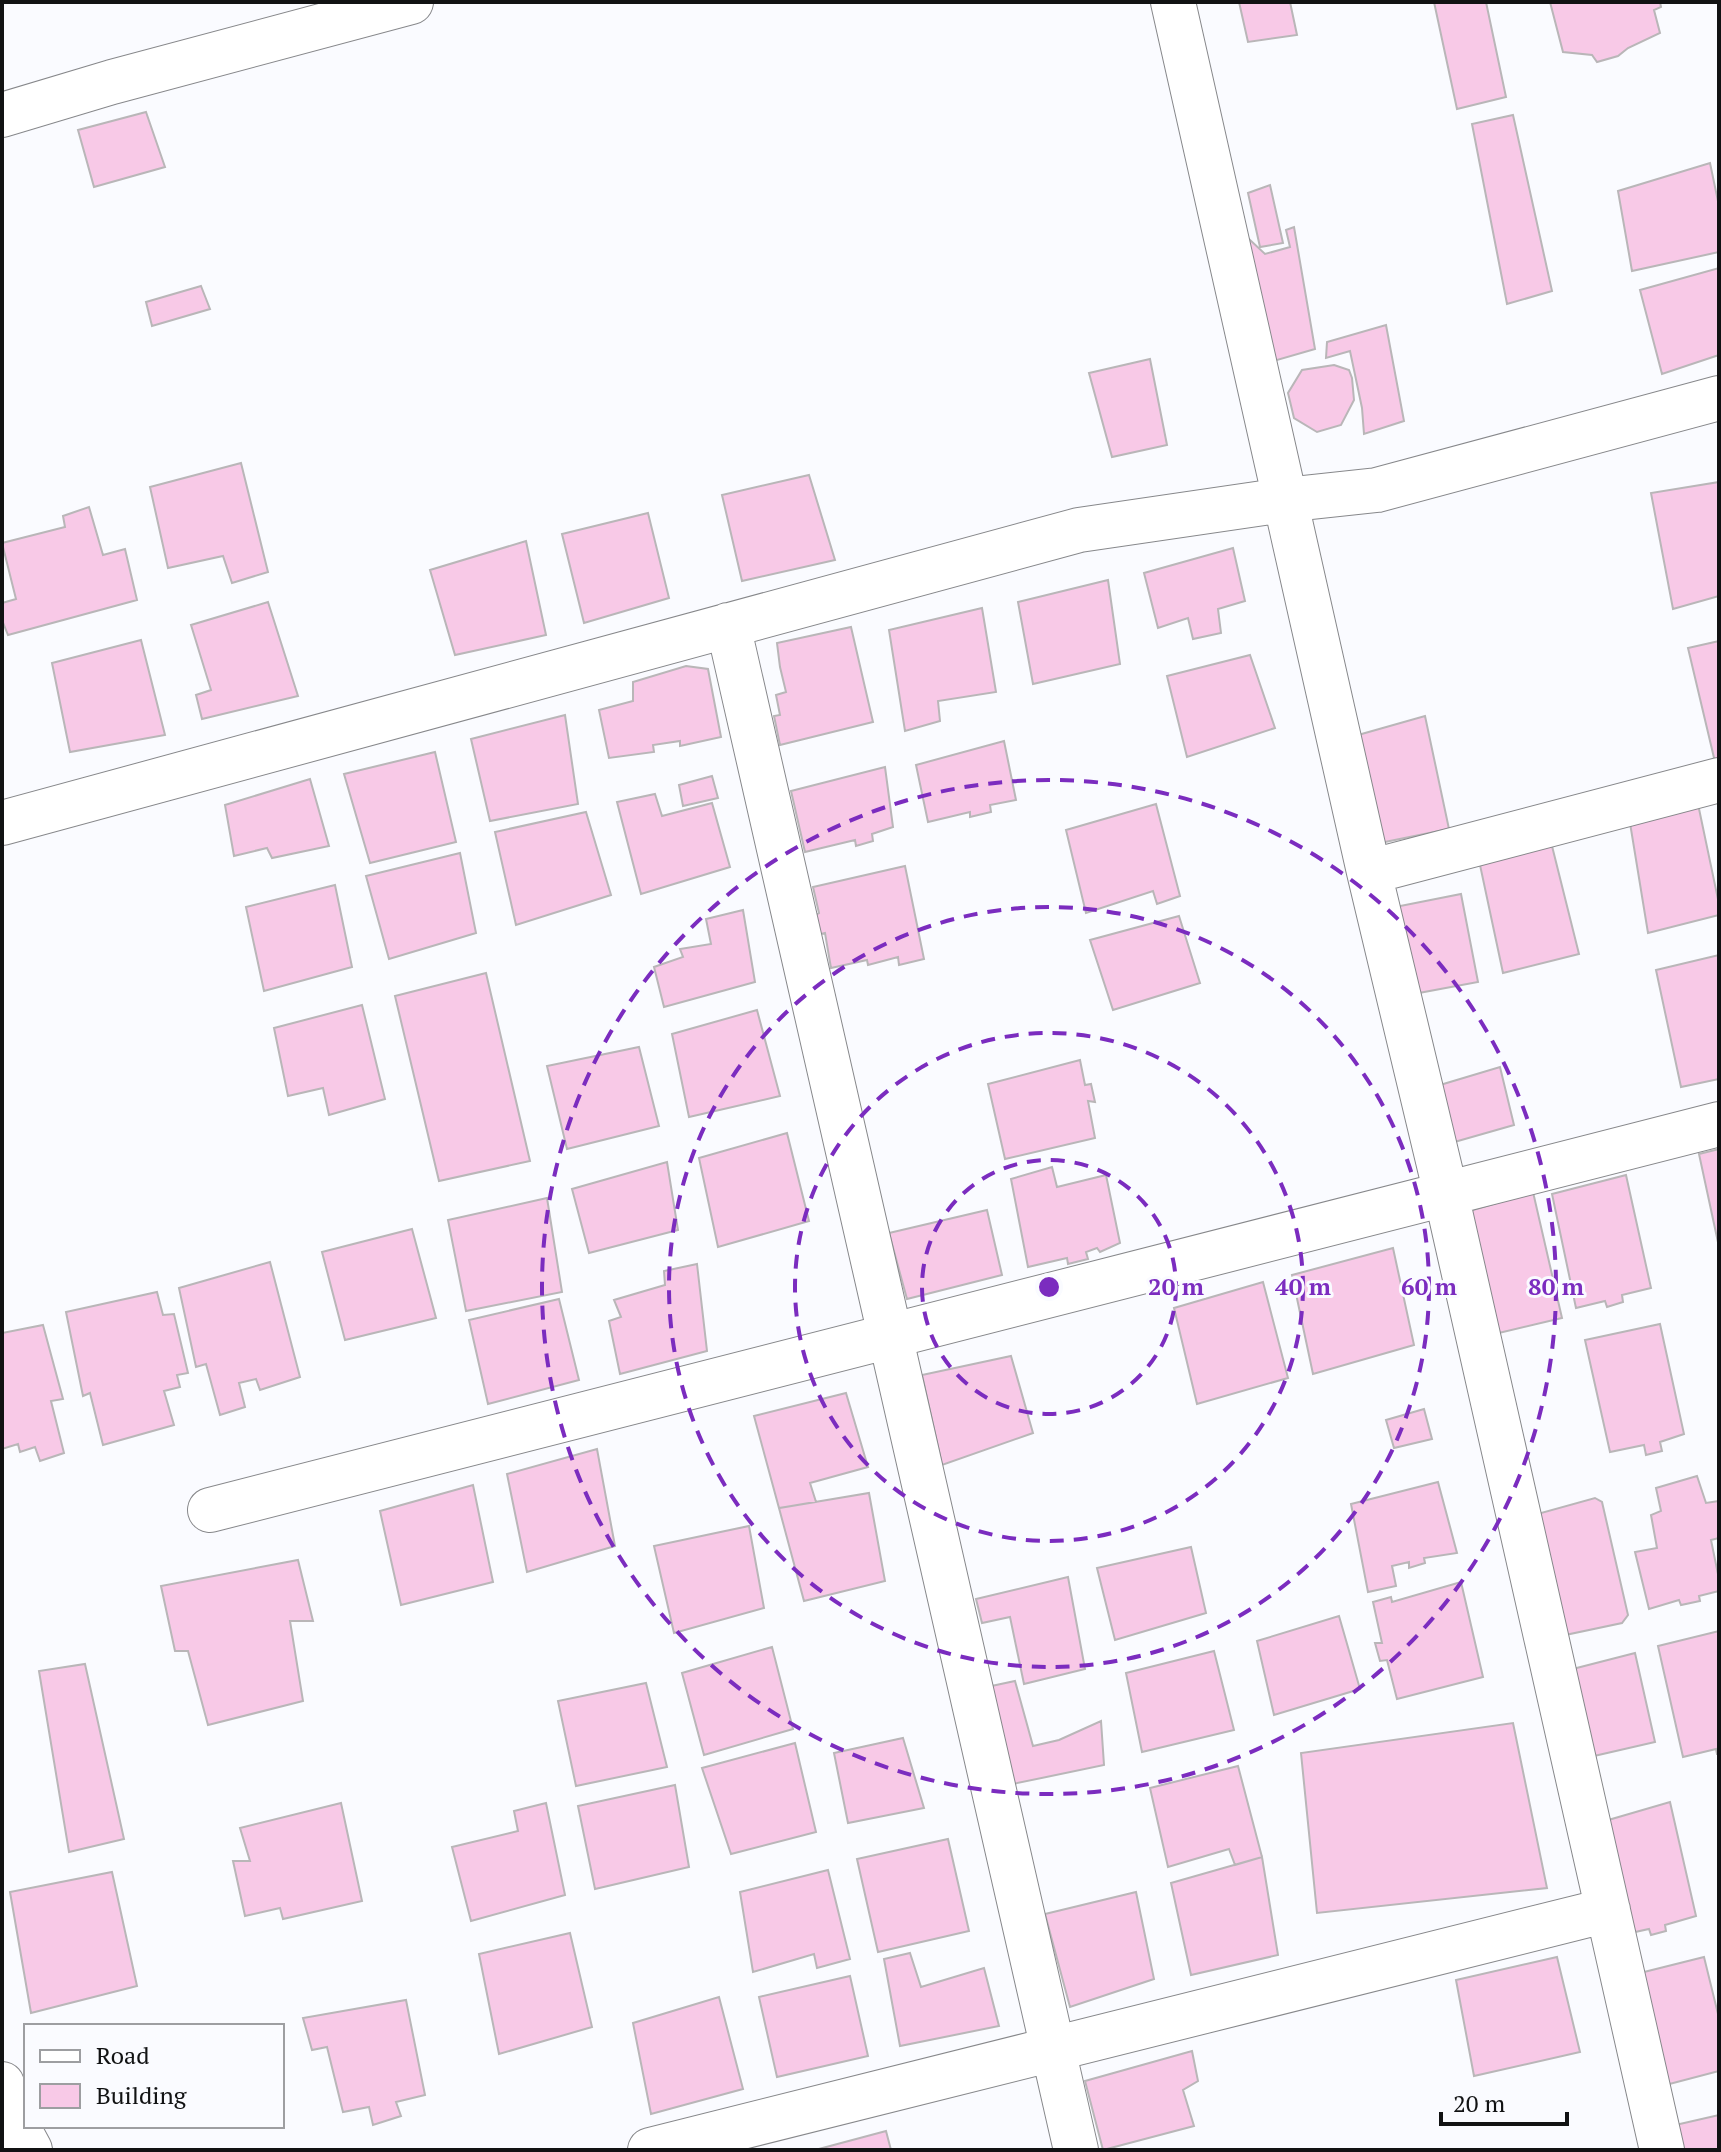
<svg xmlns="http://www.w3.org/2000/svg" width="1721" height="2152" font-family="'PT Serif',serif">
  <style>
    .building { fill: #f8c9e7; stroke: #b9b6b8; stroke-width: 2 }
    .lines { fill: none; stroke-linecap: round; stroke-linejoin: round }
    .street-casing { stroke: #87888b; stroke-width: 46 }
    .secondary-casing { stroke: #87888b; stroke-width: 46 }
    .street { stroke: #fff; stroke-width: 44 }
    .secondary { stroke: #fff; stroke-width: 44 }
    .ring { fill: none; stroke: #7b2cbf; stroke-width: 4; stroke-dasharray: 14 10 }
    .centre { fill: #7b2cbf; stroke: #fafbff; stroke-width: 4 }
    .ring-label { font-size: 24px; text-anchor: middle; font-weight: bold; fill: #7b2cbf; stroke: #fafbff; stroke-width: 6; stroke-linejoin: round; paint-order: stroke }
  </style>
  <rect width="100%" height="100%" fill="#fafbff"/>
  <!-- building -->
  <path class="building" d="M1239,2H1290L1297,35L1248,42Z
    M1434,2H1486L1506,97L1457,109Z
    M1550,2H1660L1661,7L1654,10L1660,33L1628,48L1618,56L1597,62L1592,55L1563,52Z
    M146,112L165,167L94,187L78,130Z
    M1513,115L1552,291L1507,304L1472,124Z
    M1710,163L1719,206V252L1632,271L1618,191Z
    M1270,185L1283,243L1260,247L1248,193Z
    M1294,227L1315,349L1270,362L1243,243L1249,239L1265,254L1290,247L1286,230Z
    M1719,268V355L1662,374L1640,290Z
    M201,286L210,309L152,326L146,302Z
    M1386,325L1404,421L1364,434L1362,408L1350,351L1326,358L1327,342Z
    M1150,359L1167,445L1112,457L1089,373Z
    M1334,365L1349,370L1352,378L1354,400L1341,425L1317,432L1294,418L1288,393L1302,370Z
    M241,463L268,572L232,583L223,556L168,568L150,487Z
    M809,475L835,560L742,581L722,495Z
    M1719,482V596L1673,609L1651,493Z
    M89,507L103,555L125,549L137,600L8,635L2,620V603L16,599L2,543L65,527L63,516Z
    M648,513L669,598L584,623L562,534Z
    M526,541L546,635L455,655L430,570Z
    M1233,548L1245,601L1218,609L1221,633L1193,639L1188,618L1158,628L1144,573Z
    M1108,580L1120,664L1033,684L1018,602Z
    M268,602L298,696L202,719L196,695L211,690L191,625Z
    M982,608L996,692L938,701L940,721L905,731L889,630Z
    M851,627L873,722L780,745L774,716L780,715L776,695L786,692L780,667L777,643Z
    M141,640L165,735L70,752L52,663Z
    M1719,641V761L1715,762L1688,648Z
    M1250,655L1275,728L1187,757L1167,676Z
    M686,666L708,669L721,737L680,746V741L653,745L654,752L609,758L599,710L633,701V682Z
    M565,715L578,804L490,821L471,739Z
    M1425,716L1449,829L1375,844L1351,737Z
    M1004,741L1016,800L990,805L991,812L970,817V812L928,822L916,765Z
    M435,752L456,842L370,863L344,774Z
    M885,767L893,827L872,834L873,841L856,846L855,840L805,852L791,791Z
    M712,776L718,798L683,806L679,785Z
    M310,779L329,846L272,858L267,848L234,856L225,805Z
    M655,794L662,816L712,803L730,867L641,894L617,802Z
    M1156,804L1180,896L1157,904L1153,891L1086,913L1066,830Z
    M1698,804L1719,904V915L1648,933L1630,823Z
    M586,812L611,895L516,925L495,832Z
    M1551,842L1579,954L1503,973L1480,865Z
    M460,853L476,933L389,959L366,876Z
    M905,866L924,959L899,965L898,957L868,965L867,960L831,968L825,933L817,935L814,916L819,913L813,887Z
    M335,885L352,967L264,991L246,907Z
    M1461,894L1478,982L1408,995L1390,908Z
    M743,910L755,982L664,1007L654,967L683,957L680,949L711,944L706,919Z
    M1179,916L1200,983L1113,1010L1090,940Z
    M1719,955V1079L1681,1087L1656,970Z
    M486,973L530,1161L439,1181L395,996Z
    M362,1005L385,1099L329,1115L323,1088L288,1096L274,1028Z
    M757,1010L780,1096L689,1117L672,1034Z
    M639,1047L659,1126L567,1149L547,1066Z
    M1080,1060L1085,1085L1091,1084L1095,1102L1088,1101L1095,1138L1005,1159L988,1084Z
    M1500,1067L1514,1125L1444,1145L1430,1088Z
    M787,1133L809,1221L718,1247L699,1158Z
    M1719,1149V1247L1699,1154Z
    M667,1162L678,1230L589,1253L572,1189Z
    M1052,1167L1057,1187L1106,1175L1120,1243L1100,1252L1097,1248L1086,1252L1088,1259L1068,1264L1067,1258L1028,1267L1011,1179Z
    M1626,1175L1651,1288L1622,1295L1623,1302L1607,1307L1605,1301L1576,1308L1552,1194Z
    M1533,1192L1562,1318L1482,1337L1453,1216Z
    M547,1198L562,1292L466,1311L448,1220Z
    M987,1210L1002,1275L907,1299L889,1233Z
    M412,1229L436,1318L345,1340L322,1252Z
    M1393,1248L1414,1345L1313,1374L1292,1275Z
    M270,1262L300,1377L260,1390L256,1379L239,1383L245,1407L220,1415L206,1364L196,1367L179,1288Z
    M697,1264L707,1351L620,1374L609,1321L621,1317L614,1300L665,1285L664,1271Z
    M1263,1282L1288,1378L1197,1404L1174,1308Z
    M157,1292L163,1315L174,1314L188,1373L177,1375L180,1387L164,1391L174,1425L103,1445L90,1393L83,1396L66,1312Z
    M559,1299L579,1380L488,1404L469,1320Z
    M1660,1324L1684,1434L1660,1442L1662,1451L1646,1455L1644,1445L1610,1452L1585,1340Z
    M43,1325L63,1399L51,1401L64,1453L40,1461L35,1447L20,1452L18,1444L2,1449V1333Z
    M1011,1356L1033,1433L942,1465L922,1375Z
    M846,1393L868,1467L810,1483L816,1502L779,1508L754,1416Z
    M1424,1409L1432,1439L1394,1448L1386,1420Z
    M597,1449L615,1546L527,1572L507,1474Z
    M1697,1476L1706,1503L1719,1501V1538L1711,1540L1719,1579V1591L1699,1596L1700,1601L1681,1605L1679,1600L1649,1609L1635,1552L1657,1548L1651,1515L1661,1511L1656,1488Z
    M1438,1482L1457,1553L1424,1558L1425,1563L1409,1568V1562L1392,1566L1396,1586L1368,1592L1351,1504Z
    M473,1485L493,1582L401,1605L380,1511Z
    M869,1493L885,1581L804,1601L779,1508Z
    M1595,1498L1602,1502L1628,1615L1622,1623L1551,1638L1523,1518Z
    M749,1526L764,1608L674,1633L654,1546Z
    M1191,1547L1206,1613L1115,1640L1097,1568Z
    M298,1560L313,1621H290L303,1701L208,1725L188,1651H175L161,1586Z
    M1068,1577L1085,1669L1024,1684L1010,1617L982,1623L976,1599Z
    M1461,1582L1483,1677L1397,1699L1387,1660L1380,1661L1375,1643H1382L1373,1602L1391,1597L1392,1602Z
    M1339,1616L1360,1689L1274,1715L1257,1641Z
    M1719,1631V1754H1717L1716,1749L1683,1757L1658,1646Z
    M772,1647L793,1729L704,1755L682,1673Z
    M1214,1651L1234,1730L1142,1752L1126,1673Z
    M1635,1653L1655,1742L1581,1759L1561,1672Z
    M85,1664L124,1839L69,1852L39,1671Z
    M1015,1681L1033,1746L1059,1740L1101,1721L1104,1765L1008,1785L982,1688Z
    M646,1683L667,1767L576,1786L558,1701Z
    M1513,1723L1547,1888L1317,1913L1301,1753Z
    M903,1738L924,1808L848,1823L834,1753Z
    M795,1743L816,1832L731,1854L702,1768Z
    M1238,1766L1262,1857L1235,1865L1229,1849L1168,1867L1150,1788Z
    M675,1785L689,1867L595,1889L578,1806Z
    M1670,1802L1696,1916L1665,1925L1666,1931L1651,1935L1649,1929L1626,1934L1598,1823Z
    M341,1803L362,1901L283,1919L280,1908L245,1916L233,1861H250L240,1828Z
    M546,1803L565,1895L471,1921L452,1847L518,1831L514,1811Z
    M948,1839L969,1931L878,1952L857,1859Z
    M1262,1857L1278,1955L1191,1975L1171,1883Z
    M828,1870L850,1959L817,1968L814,1954L753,1972L740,1892Z
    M112,1872L137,1986L31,2013L10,1892Z
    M1136,1892L1154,1979L1070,2007L1045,1914Z
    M570,1933L592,2027L499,2054L479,1954Z
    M910,1953L921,1987L984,1968L999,2026L900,2046L884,1959Z
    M1557,1957L1580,2052L1474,2076L1456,1980Z
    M1704,1957L1719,2018V2071L1658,2087L1632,1975Z
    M850,1976L868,2056L777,2077L759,1997Z
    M719,1997L743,2089L651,2114L633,2023Z
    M406,2000L425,2095L396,2102L401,2116L373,2125L369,2107L343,2112L327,2047L312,2050L303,2018Z
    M1192,2051L1198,2081L1183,2090L1194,2126L1103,2150L1085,2081Z
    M1719,2115V2150H1677L1671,2126Z
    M886,2131L891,2150H815Z"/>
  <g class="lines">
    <defs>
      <path id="street" d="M1173,2L1369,872L1446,1194L1662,2150
        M728,625L1076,2150
        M2,823L1079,530L1284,500L1377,490L1719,398
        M1369,872L1719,780
        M210,1510L1719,1124
        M650,2150L1608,1910"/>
      <path id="secondary" d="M2,115L112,82L411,2
        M2,2084L17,2126L30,2150"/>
    </defs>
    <!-- street casing -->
    <use href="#street" class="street-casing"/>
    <!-- secondary casing -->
    <use href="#secondary" class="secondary-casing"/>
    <!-- street -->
    <use href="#street" class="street"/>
    <!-- secondary -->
    <use href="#secondary" class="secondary"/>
  </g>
  <!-- distance rings -->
  <g class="ring">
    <circle cx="1049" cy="1287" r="127"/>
    <circle cx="1049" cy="1287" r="254"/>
    <circle cx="1049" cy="1287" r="380"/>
    <circle cx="1049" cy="1287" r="507"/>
  </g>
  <circle cx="1049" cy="1287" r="12" class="centre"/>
  <g class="ring-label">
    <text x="1176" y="1295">20 m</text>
    <text x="1303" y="1295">40 m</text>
    <text x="1429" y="1295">60 m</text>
    <text x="1556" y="1295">80 m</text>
  </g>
  <!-- border -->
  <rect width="1721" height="2152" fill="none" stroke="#111213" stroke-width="8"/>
  <!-- legend -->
  <rect x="24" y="2024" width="260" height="104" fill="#fafbff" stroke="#9d9ea1" stroke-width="2"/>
  <rect x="40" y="2050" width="40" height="12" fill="#ffffff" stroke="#9d9ea1" stroke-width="2"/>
  <text x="96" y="2064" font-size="24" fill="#111213">Road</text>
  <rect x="40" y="2084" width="40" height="24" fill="#f8c9e7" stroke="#9d9ea1" stroke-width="2"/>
  <text x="96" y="2104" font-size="24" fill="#111213">Building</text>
  <!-- scale -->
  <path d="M1441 2112v12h126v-12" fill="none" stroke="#111213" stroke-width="4"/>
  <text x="1453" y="2112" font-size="24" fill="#111213" stroke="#fafbff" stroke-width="6" paint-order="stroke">20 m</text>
</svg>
